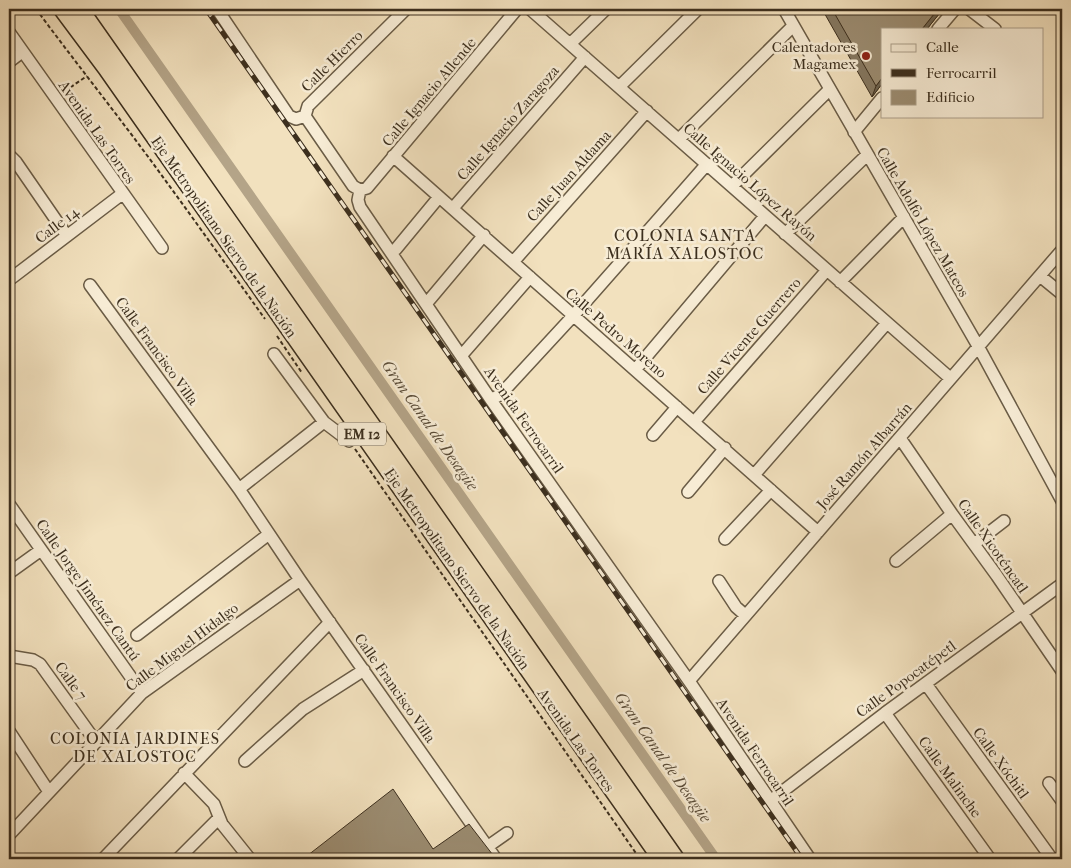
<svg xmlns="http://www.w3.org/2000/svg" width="1071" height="868" font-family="'IM FELL French Canon',serif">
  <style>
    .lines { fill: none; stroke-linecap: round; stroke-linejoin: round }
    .canal { stroke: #b4a488; stroke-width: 10 }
    .minor-casing { stroke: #6a5c46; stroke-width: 14 }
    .highway-casing { stroke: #3c2f1e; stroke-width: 19 }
    .path { stroke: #3c2f1e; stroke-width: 2; stroke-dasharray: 4 2.5; stroke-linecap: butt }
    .minor { stroke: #f7ecd5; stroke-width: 11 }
    .highway { stroke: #f2e1be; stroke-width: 16 }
    .rail-casing { stroke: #3c2f1e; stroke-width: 5 }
    .rail { stroke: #f7ecd5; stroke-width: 3; stroke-dasharray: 9; stroke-linecap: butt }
    .wall { fill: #857861; stroke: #3c2f1e }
    .shaded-wall { fill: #6c624f; stroke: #3c2f1e }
    .building { fill: #9b8c71; stroke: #3c2f1e }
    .poi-dot { fill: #8f2418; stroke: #f7ecd5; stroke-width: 2 }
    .labels { text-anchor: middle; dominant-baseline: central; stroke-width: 5; stroke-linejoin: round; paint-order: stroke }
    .shield { fill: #f7ecd5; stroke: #746855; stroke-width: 1 }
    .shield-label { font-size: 14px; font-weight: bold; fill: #3c2f1e }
    .poi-label { font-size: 15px; fill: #3c2f1e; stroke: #f7ecd5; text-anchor: end }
    .street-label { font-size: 15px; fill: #3c2f1e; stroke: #f7ecd5 }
    .neighbourhood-label { font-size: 16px; letter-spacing: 1px; fill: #3c2f1e; stroke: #f7ecd5 }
    .water-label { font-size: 16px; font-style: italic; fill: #5a4c38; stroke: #f7ecd5 }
  </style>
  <rect width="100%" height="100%" fill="#f2e1be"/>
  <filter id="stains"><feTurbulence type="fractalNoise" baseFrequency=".004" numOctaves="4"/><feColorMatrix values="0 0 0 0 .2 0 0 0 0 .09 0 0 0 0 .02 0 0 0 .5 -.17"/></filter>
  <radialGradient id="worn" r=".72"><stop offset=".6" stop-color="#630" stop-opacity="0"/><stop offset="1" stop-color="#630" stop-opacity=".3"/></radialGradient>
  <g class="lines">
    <!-- canal -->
    <path class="canal" d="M119,9L716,859"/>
    <defs>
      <path id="minor" d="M217,9L289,116L296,119L305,116
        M530,9L950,378
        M784,9L978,346L1062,501
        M969,9L995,29
        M938,29L955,9
        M9,32L162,248
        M570,44L606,9
        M9,62L22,52
        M620,86L698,9
        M305,116L308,106L406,9
        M305,116L353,186L360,190
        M854,132L882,98
        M679,139L793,26
        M9,155L16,162L67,236
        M393,156L818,532
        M732,186L830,89
        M360,190L358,200L360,207L491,400L689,681L810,859
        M360,190L367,188L517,9
        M453,208L585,57
        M785,234L867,155
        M391,252L396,249L439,197
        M513,262L647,111
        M1040,276L1062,294
        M9,280L122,194
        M840,282L904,217
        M90,285L239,489L300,580L496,859
        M426,304L484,235
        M274,354L324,422L349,441
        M461,356L530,277
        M635,370L765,216
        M491,400L501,394L573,316L707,164
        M694,422L827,270
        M653,435L677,407
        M900,438L952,514L997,576L1062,671
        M754,475L887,323
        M239,489L324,422
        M688,492L725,448
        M9,504L142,693
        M725,539L771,490
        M974,544L1004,521
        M896,561L952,514
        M9,573L41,550
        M719,581L736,607L745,615
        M137,635L269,534
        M9,656L33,660L40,664L96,742
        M689,681L1062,250
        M926,684L1052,859
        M885,713L990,859
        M9,731L49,792
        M245,761L303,709L364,670
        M184,773L214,804L222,824L250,859
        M1049,783L1062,801
        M770,801L885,713L1062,584
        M9,835L142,693L300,580
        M487,847L507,833
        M103,859L330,622
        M178,859L219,818"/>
      <path id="highway" d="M62,9L106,68L661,859
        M80,9L676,859"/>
    </defs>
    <!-- minor casing -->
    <use href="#minor" class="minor-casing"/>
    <!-- highway casing -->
    <use href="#highway" class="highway-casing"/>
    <!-- path -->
    <path class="path" d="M36,9C73,59 112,108 149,158C188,211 227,266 265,319
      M65,91L87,76
      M277,336L302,373
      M355,449L640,859"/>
    <!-- minor -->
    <use href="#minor" class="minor"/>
    <!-- highway -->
    <use href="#highway" class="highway"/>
    <defs>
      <path id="rail" d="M206,9L802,859"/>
    </defs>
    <!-- rail casing -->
    <use href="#rail" class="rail-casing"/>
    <!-- rail -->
    <use href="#rail" class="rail"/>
  </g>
  <!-- wall -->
  <path class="wall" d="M822,9H943L927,29H882V84L872,97Z"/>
  <!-- shaded-wall -->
  <path class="shaded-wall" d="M938,9H943L927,29H922Z
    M882,78V84L872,97L876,86Z"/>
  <!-- building -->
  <path class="building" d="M832,9H938L922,29H882V78L876,86Z
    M393,789L433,849L469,824L496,859H303Z
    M287,855L292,859H283Z"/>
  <!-- markers -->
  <circle class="poi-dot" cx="866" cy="56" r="5"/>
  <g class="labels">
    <!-- shield labels -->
    <rect class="shield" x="338" y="422.5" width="48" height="23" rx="4"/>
    <g class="shield-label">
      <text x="362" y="434">EM 12</text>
    </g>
    <!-- poi labels -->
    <g class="poi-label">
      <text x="856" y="47">Calentadores<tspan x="856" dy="17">Magamex</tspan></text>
    </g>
    <!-- street labels -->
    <g class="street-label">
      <text transform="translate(332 61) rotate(-45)">Calle Hierro</text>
      <text transform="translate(429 92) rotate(-50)">Calle Ignacio Allende</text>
      <text transform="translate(508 123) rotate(-49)">Calle Ignacio Zaragoza</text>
      <text transform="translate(97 132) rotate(55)">Avenida Las Torres</text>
      <text transform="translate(569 176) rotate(-48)">Calle Juan Aldama</text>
      <text transform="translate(750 182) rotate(41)">Calle Ignacio López Rayón</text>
      <text transform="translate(923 222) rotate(60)">Calle Adolfo López Mateos</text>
      <text transform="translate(57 225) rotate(-37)">Calle 14</text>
      <text transform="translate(224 237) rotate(55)">Eje Metropolitano Siervo de la Nación</text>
      <text transform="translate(616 333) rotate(41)">Calle Pedro Moreno</text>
      <text transform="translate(749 336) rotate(-49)">Calle Vicente Guerrero</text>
      <text transform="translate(157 351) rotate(54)">Calle Francisco Villa</text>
      <text transform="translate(524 420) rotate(55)">Avenida Ferrocarril</text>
      <text transform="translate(864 456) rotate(-49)">José Ramón Albarrán</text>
      <text transform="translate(993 546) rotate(55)">Calle Xicoténcatl</text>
      <text transform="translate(457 569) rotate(55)">Eje Metropolitano Siervo de la Nación</text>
      <text transform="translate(88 590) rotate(55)">Calle Jorge Jiménez Cantú</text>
      <text transform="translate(182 647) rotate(-37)">Calle Miguel Hidalgo</text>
      <text transform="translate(906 679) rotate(-36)">Calle Popocatépetl</text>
      <text transform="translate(71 681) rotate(54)">Calle 7</text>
      <text transform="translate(395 688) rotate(55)">Calle Francisco Villa</text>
      <text transform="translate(576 740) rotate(55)">Avenida Las Torres</text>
      <text transform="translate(755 752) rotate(56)">Avenida Ferrocarril</text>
      <text transform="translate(1001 763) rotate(54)">Calle Xóchitl</text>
      <text transform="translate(950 777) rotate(54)">Calle Malinche</text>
    </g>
    <!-- neighbourhood labels -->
    <g class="neighbourhood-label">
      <text x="685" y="235">COLONIA SANTA<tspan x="685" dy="18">MARÍA XALOSTOC</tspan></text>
      <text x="135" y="738">COLONIA JARDINES<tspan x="135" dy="18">DE XALOSTOC</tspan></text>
    </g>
    <!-- water labels -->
    <g class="water-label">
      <text transform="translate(430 425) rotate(55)">Gran Canal de Desagüe</text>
      <text transform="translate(663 757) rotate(55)">Gran Canal de Desagüe</text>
    </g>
  </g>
  <!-- margin -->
  <rect width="1071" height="868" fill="none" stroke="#f2e1be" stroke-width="30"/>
  <rect x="10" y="10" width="1051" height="848" fill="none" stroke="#3c2f1e" stroke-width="2.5"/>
  <rect x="15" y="15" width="1041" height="838" fill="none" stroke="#3c2f1e"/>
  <!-- legend -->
  <rect x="881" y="28" width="162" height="90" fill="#f7ecd5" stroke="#aca08c"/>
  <rect x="891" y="44" width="25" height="8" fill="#f7ecd5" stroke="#aca08c"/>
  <text x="926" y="52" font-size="15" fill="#3c2f1e">Calle</text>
  <rect x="891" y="69" width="25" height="8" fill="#3c2f1e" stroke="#aca08c"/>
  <text x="926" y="78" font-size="15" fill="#3c2f1e">Ferrocarril</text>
  <rect x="891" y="90" width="25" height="15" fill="#9b8c71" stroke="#aca08c"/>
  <text x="926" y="102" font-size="15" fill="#3c2f1e">Edificio</text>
  <rect width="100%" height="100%" filter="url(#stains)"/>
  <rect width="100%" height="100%" fill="url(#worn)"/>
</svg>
